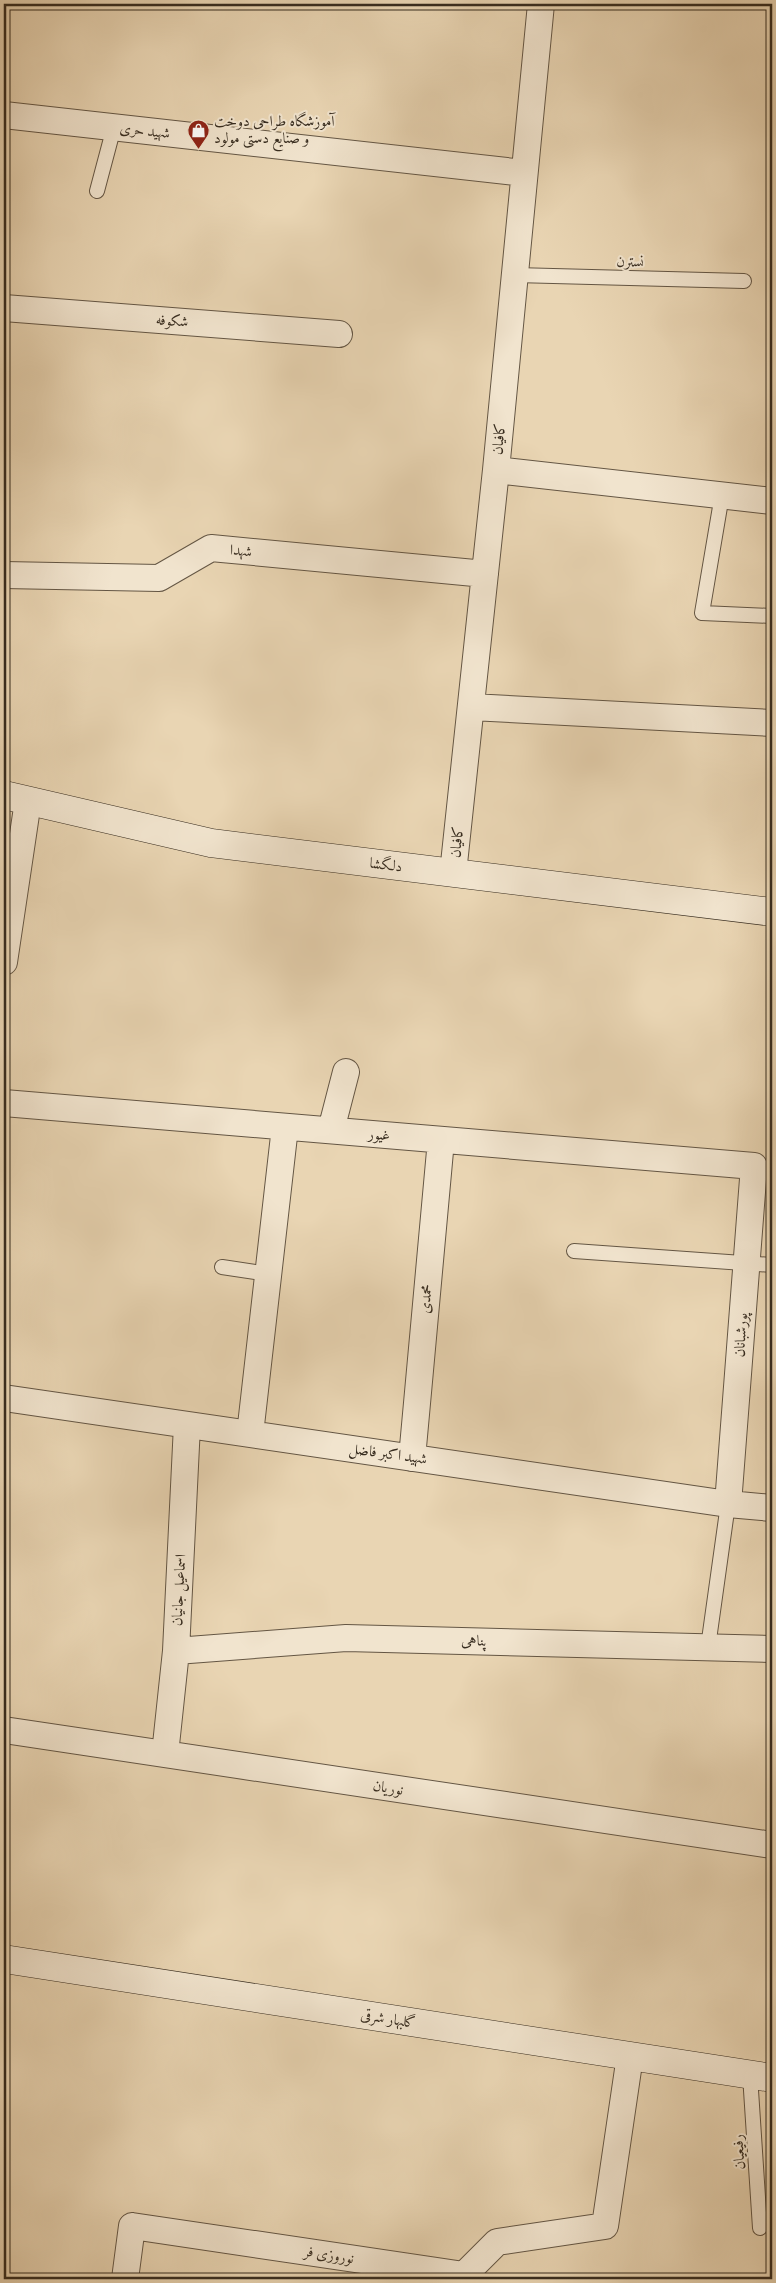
<svg xmlns="http://www.w3.org/2000/svg" width="776" height="2283" font-family="'IM FELL DW Pica',Amiri,serif">
  <style>
    .lines { fill: none; stroke-linecap: round; stroke-linejoin: round }
    .lane-casing { stroke: #645644; stroke-width: 16 }
    .street-casing { stroke: #645644; stroke-width: 28 }
    .secondary-casing { stroke: #372c1f; stroke-width: 29 }
    .lane { stroke: #f1e4ce; stroke-width: 14 }
    .street { stroke: #f1e4ce; stroke-width: 26 }
    .secondary { stroke: #f1e4ce; stroke-width: 28 }
    .labels { text-anchor: middle; dominant-baseline: central; stroke-width: 4; stroke-linejoin: round; paint-order: stroke }
    .poi-label { font-size: 15px; fill: #372c1f; stroke: #f1e4ce; text-anchor: start }
    .street-label { font-size: 15px; fill: #372c1f; stroke: #f1e4ce }
  </style>
  <rect width="100%" height="100%" fill="#e9d5b3"/>
  <filter id="stains"><feTurbulence type="fractalNoise" baseFrequency=".004" numOctaves="4"/><feColorMatrix values="0 0 0 0 .2 0 0 0 0 .09 0 0 0 0 .02 0 0 0 .5 -.17"/></filter>
  <radialGradient id="worn" r=".72"><stop offset=".6" stop-color="#630" stop-opacity="0"/><stop offset="1" stop-color="#630" stop-opacity=".3"/></radialGradient>
  <g class="lines">
    <defs>
      <path id="lane" d="M97,191L114,127
        M515,275L744,281
        M722,495L702,613L772,616
        M574,1251L772,1265
        M222,1267L268,1274
        M708,1647L728,1504
        M750,2075L760,2228"/>
      <path id="street" d="M4,115L524,173
        M4,308L339,334
        M496,470L772,501
        M4,575L159,578L211,548L485,574
        M471,707L772,723
        M453,873L496,470L541,4
        M4,962L28,801
        M4,1103L754,1166L728,1504
        M331,1130L346,1072
        M4,1398L728,1504L772,1508
        M250,1434L285,1127
        M412,1458L441,1140
        M176,1651L346,1638L772,1649
        M4,1730L772,1845
        M165,1754L176,1651L187,1425
        M125,2279L132,2226L464,2275L497,2242L605,2226L630,2056"/>
      <path id="secondary" d="M4,795L211,843L772,912
        M4,1959L772,2078"/>
    </defs>
    <!-- lane casing -->
    <use href="#lane" class="lane-casing"/>
    <!-- street casing -->
    <use href="#street" class="street-casing"/>
    <!-- secondary casing -->
    <use href="#secondary" class="secondary-casing"/>
    <!-- lane -->
    <use href="#lane" class="lane"/>
    <!-- street -->
    <use href="#street" class="street"/>
    <!-- secondary -->
    <use href="#secondary" class="secondary"/>
  </g>
  <!-- icons -->
  <defs>
    <symbol id="shop-pin" viewBox="-11 -11 22 30"><path d="M0 17L-7.5 6A9.5 9.5 0 1 1 7.5 6Z" fill="#8f2418" stroke="#f1e4ce"/><path d="M-5-2.5h2.3a2.7 3.5 0 0 1 5.4 0H5L5.5 6h-11ZM-1.5-2.5h3a1.5 2.3 0 0 0-3 0Z" fill="#fff"/></symbol>
  </defs>
  <g fill-rule="evenodd">
    <use href="#shop-pin" x="186" y="118" width="25" height="34"/>
  </g>
  <g class="labels">
    <!-- poi labels -->
    <g class="poi-label">
      <text x="214" y="121">آموزشگاه طراحی دوخت<tspan x="214" dy="17">و صنایع دستی مولود</tspan></text>
    </g>
    <!-- street labels -->
    <g class="street-label">
      <text transform="translate(145 131) rotate(6)">شهید حری</text>
      <text transform="translate(630 262) rotate(1)">نسترن</text>
      <text transform="translate(172 321) rotate(4)">شکوفه</text>
      <text transform="translate(499 439) rotate(-84)">کافیان</text>
      <text transform="translate(241 551) rotate(5)">شهدا</text>
      <text transform="translate(457 842) rotate(-84)">کافیان</text>
      <text transform="translate(386 865) rotate(7)">دلگشا</text>
      <text transform="translate(379 1135) rotate(5)">غیور</text>
      <text transform="translate(426 1299) rotate(-85)">محمدی</text>
      <text transform="translate(741 1335) rotate(-86)">پورشبانان</text>
      <text transform="translate(388 1454) rotate(8)">شهید اکبر فاضل</text>
      <text transform="translate(179 1590) rotate(-87)">اسماعیل جانیان</text>
      <text transform="translate(474 1641) rotate(1)">پناهی</text>
      <text transform="translate(388 1788) rotate(9)">نوریان</text>
      <text transform="translate(388 2019) rotate(9)">گلبهار شرقی</text>
      <text transform="translate(739 2152) rotate(-94)">رفیعیان</text>
      <text transform="translate(329 2255) rotate(9)">نوروزی فر</text>
    </g>
  </g>
  <!-- margin -->
  <rect width="776" height="2283" fill="none" stroke="#e9d5b3" stroke-width="20"/>
  <rect x="5" y="5" width="766" height="2273" fill="none" stroke="#372c1f" stroke-width="2.5"/>
  <rect x="10" y="10" width="756" height="2263" fill="none" stroke="#372c1f"/>
  <rect width="100%" height="100%" filter="url(#stains)"/>
  <rect width="100%" height="100%" fill="url(#worn)"/>
</svg>
